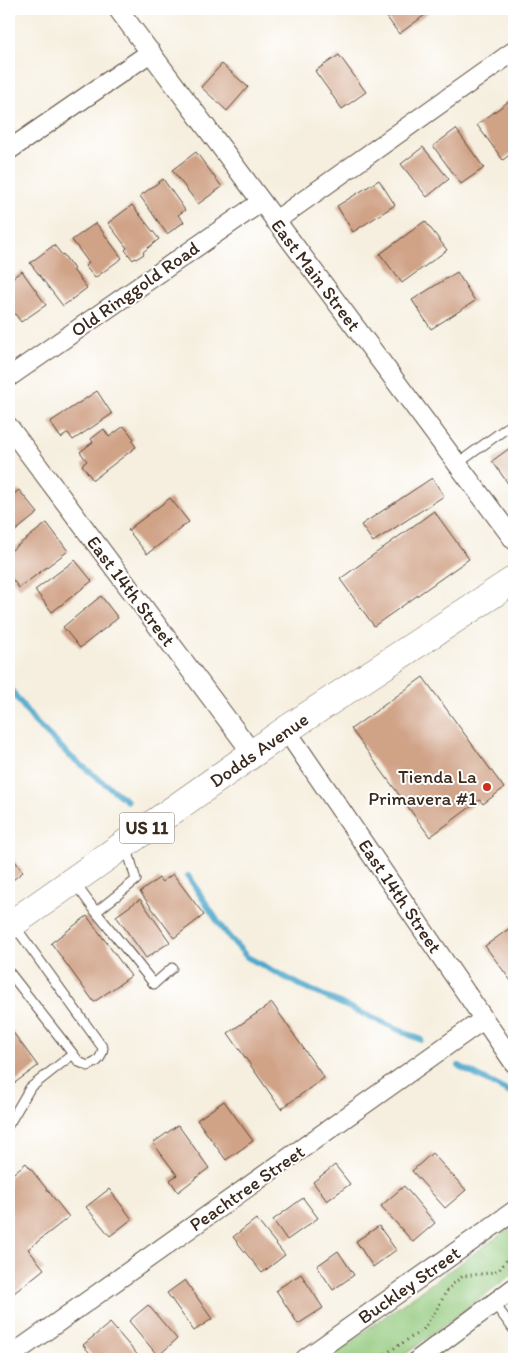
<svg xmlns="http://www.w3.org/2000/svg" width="523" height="1368" font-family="Itim,sans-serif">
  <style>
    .green { fill: #90c779; stroke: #66784c }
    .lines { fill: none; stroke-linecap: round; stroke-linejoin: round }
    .stream { stroke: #4da7cb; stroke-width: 6 }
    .building { fill: #d0a387 }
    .lane-casing { stroke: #57483b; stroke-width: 11 }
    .street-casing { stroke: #57483b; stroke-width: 21 }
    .primary-casing { stroke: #57483b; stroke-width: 29 }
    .path { stroke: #57483b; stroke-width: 3; stroke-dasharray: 1 4; stroke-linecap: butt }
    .lane { stroke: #fff; stroke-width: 9 }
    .street { stroke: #fff; stroke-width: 19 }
    .primary { stroke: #fff; stroke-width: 28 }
    .poi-dot { fill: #c8321e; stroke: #fff; stroke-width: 2 }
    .labels { text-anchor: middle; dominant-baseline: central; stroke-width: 4; stroke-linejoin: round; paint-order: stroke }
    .shield { fill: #fff; stroke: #766a62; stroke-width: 1 }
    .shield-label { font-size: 18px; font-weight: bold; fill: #3b2a1e }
    .street-label { font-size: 19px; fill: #3b2a1e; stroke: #fff }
    .poi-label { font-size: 19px; fill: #3b2a1e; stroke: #fff; text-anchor: end }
  </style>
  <rect width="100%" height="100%" fill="#fff"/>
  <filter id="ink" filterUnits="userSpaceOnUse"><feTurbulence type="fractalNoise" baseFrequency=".02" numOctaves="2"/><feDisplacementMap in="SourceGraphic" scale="10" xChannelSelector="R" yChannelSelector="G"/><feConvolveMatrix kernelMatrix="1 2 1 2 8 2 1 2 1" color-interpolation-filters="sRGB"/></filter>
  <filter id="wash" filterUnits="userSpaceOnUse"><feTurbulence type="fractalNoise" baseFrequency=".0096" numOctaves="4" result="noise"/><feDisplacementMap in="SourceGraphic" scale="20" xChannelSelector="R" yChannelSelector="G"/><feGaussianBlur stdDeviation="1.12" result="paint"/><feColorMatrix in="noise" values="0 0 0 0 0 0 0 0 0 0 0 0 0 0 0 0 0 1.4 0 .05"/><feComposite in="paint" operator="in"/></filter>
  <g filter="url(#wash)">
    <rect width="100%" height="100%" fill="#f6efdf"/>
    <!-- green -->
    <path class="green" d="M514,1225V1273L399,1359H325Z"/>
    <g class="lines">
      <!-- stream -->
      <path class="stream" d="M9,687L34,721L71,757L127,801
        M188,876L224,931L247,957L300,985L421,1040
        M459,1066L514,1095"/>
    </g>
    <g id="blocks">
      <!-- building -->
      <path class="building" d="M381,9H427L429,12L399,34Z
        M339,55L366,92L342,109L315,71Z
        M222,64L248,87L227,111L201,87Z
        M509,101L514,109V151L503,160L477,125Z
        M456,129L484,168L461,184L433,146Z
        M423,147L449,179L427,197L401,164Z
        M196,152L222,187L198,204L172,170Z
        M163,179L185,210L178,215L184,222L167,234L140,196Z
        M379,180L395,205L353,232L337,206Z
        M132,205L159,239L143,252L144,254L136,259L135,258L133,260L125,250L127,248L108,223Z
        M425,221L447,250L402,283L380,254Z
        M96,223L122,258L95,278L85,266L89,263L72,240Z
        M54,245L62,255L63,254L74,269L73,270L87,288L63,306L30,263Z
        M22,271L46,305L21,322L9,306V280Z
        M457,272L475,301L431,329L412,300Z
        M97,391L112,414L73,440L68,433L61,438L50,422Z
        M124,426L134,439L132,441L136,447L93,480L82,465L87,461L80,452L93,442L91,439L104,429L109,437Z
        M514,445V492L492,461Z
        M432,478L444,496L373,542L361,525Z
        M19,490L38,513L9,536V498Z
        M170,498L189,522L147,554L128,530Z
        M434,511L469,559L374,626L340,579Z
        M47,523L68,551L19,588L9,575V552Z
        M75,560L92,581L52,612L35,590Z
        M101,596L118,618L80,648L63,627Z
        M423,677L504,788L483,804L480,800L430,837L351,729Z
        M9,853L23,872L9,883Z
        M173,874L204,915L174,938L140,892L159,878L162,882Z
        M140,899L170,942L146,958L116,916Z
        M87,916L131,976L94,1002L51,943Z
        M514,925V985L485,946Z
        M272,1003L324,1078L281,1109L228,1033Z
        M9,1027L38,1066L9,1087Z
        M224,1101L253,1141L226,1160L197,1120Z
        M178,1125L209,1168L178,1192L170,1180L177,1175L153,1143Z
        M432,1153L466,1190L445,1208L412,1171Z
        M26,1163L69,1217L28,1249L44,1269L9,1297V1177Z
        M335,1165L350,1184L327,1201L313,1182Z
        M404,1186L435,1223L413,1242L381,1206Z
        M109,1189L132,1219L110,1236L86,1207Z
        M303,1198L318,1218L287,1240L273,1220Z
        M256,1219L285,1255L262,1273L233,1237Z
        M379,1226L396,1250L373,1267L356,1241Z
        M338,1251L354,1275L333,1290L317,1266Z
        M301,1274L323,1308L298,1324L276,1290Z
        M185,1280L212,1319L194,1331L167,1293Z
        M148,1305L177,1339L158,1356L129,1321Z
        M110,1323L141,1359H95L83,1345Z"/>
    </g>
  </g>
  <g filter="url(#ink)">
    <use href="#blocks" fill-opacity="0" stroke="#57483b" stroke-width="1"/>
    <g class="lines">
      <defs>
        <path id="lane" d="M457,464L508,427
          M74,882L96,912L154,984L172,968
          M96,912L136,880L127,848
          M14,925L103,1048C101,1059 98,1062 88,1066L79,1062L73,1054
          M9,972L73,1054L30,1088L9,1124
          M494,1303L514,1330"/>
        <path id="street" d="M118,9L514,540
          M9,150L151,52
          M275,221L514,51
          M9,377L261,202
          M9,427L253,754
          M286,730L514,1063
          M9,1357L484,1019
          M305,1359L514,1211
          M419,1359L514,1288"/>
        <path id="primary" d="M9,926L286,730L514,580"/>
      </defs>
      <!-- lane casing -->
      <use href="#lane" class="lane-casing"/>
      <!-- street casing -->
      <use href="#street" class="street-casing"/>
      <!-- primary casing -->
      <use href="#primary" class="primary-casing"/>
      <!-- path -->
      <path class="path" d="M377,1359L423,1330L438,1307L446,1292L454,1283L463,1276L489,1273L499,1270L511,1255L514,1248"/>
      <!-- lane -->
      <use href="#lane" class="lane"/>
      <!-- street -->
      <use href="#street" class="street"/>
      <!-- primary -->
      <use href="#primary" class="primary"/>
    </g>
  </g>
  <!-- markers -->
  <circle class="poi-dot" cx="487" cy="787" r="5"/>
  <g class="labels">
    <!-- shield labels -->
    <rect class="shield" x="119.5" y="812.5" width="55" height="31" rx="4"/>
    <g class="shield-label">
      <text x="147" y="828">US 11</text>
    </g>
    <!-- street labels -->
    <g class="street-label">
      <text transform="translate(316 275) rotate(53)">East Main Street</text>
      <text transform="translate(135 289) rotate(-35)">Old Ringgold Road</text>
      <text transform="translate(131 591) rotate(53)">East 14th Street</text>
      <text transform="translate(259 750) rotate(-35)">Dodds Avenue</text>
      <text transform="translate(400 896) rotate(56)">East 14th Street</text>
      <text transform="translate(247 1188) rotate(-35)">Peachtree Street</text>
      <text transform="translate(409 1285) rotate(-35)">Buckley Street</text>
    </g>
    <!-- poi labels -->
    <g class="poi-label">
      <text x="477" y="776">Tienda La<tspan x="477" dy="22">Primavera #1</tspan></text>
    </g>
  </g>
  <!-- margin -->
  <rect width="523" height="1368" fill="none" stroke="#fff" stroke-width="30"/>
</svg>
